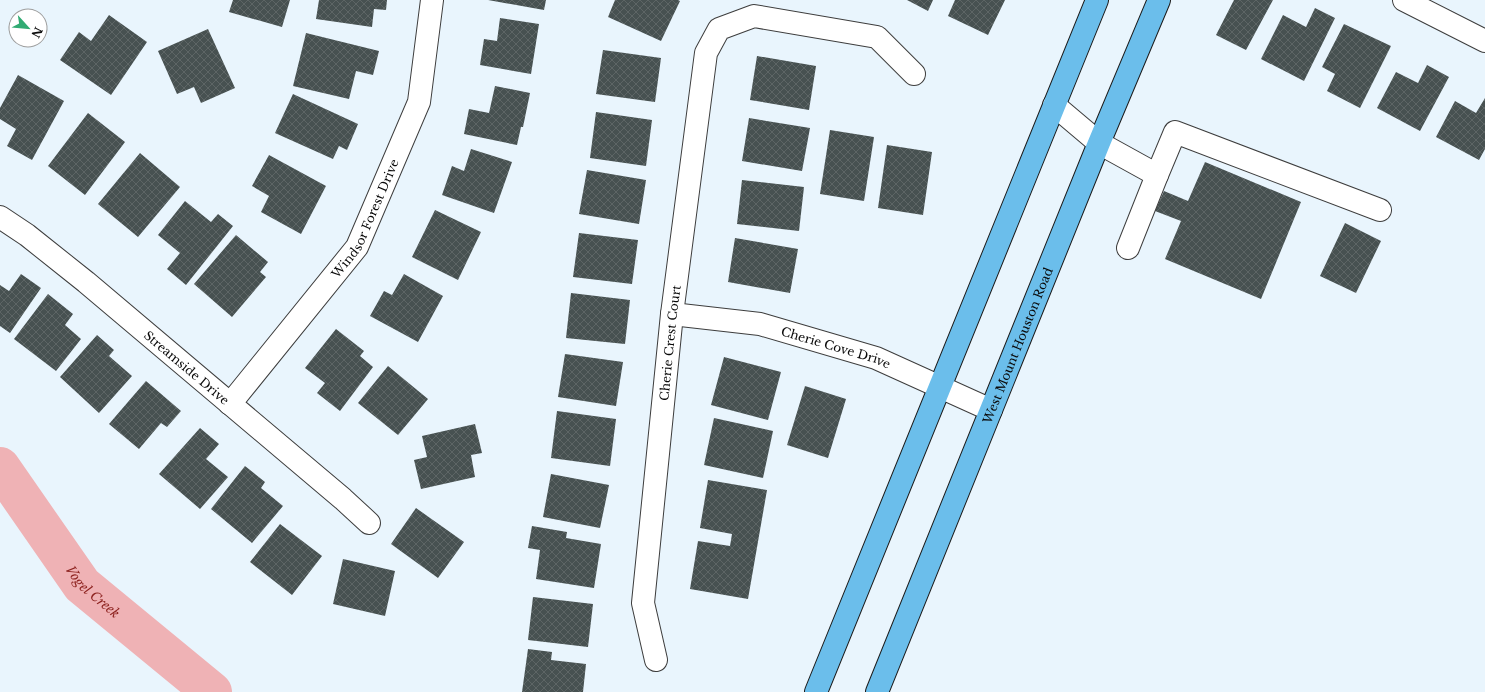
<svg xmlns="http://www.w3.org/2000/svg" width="1485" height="692" font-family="'Libre Baskerville',serif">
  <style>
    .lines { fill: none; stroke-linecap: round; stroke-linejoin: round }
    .stream { stroke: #bf4142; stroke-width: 7 }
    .river { stroke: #efb2b5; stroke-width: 40 }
    .building { fill: url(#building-cross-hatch) }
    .minor-casing { stroke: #3d3d3d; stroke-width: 24 }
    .major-casing { stroke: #1b1b1b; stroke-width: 24 }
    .minor { stroke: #fff; stroke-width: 22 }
    .major { stroke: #6bbeeb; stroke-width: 22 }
    .labels { text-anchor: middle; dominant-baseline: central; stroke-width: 4; stroke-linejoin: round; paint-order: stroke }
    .street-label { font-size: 12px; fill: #0a0a0a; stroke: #fff }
    .water-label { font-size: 13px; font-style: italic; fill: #8e2421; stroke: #fff }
  </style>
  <defs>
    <pattern id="building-cross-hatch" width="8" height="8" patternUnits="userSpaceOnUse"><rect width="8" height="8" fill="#475151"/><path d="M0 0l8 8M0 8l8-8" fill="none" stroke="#5d6565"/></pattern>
  </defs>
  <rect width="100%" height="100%" fill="#e9f5fd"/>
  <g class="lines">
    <!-- stream -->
    <path class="stream" d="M82,585L85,596"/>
    <!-- river -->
    <path class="river" id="s1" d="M0,467L82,585L212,692"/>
  </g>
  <!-- building -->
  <path class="building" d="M233,0H290L282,27L229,12Z
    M319,0H387L386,10L374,9L372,27L316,19Z
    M488,0H546L544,10Z
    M615,0H678L680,1L661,41L608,17Z
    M907,0H933L928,11Z
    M955,0H1005L988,35L948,16Z
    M1234,0H1273L1246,50L1216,35Z
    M1315,8L1335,18L1304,81L1261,59L1283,15L1306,27Z
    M109,15L147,42L111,95L60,60L79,32L91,41Z
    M500,18L539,24L531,74L480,65L484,39L497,41Z
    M1344,24L1391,46L1360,108L1327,91L1335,74L1322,67Z
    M208,29L235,88L201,103L194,87L177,94L158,51Z
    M306,33L379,51L373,75L356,71L349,99L293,86Z
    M603,50L661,58L655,102L596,94Z
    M757,56L816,66L809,110L750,100Z
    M1427,65L1449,77L1420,131L1377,108L1396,72L1418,83Z
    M18,75L64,101L32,160L7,146L16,129L0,119V108Z
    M495,86L530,93L523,127H521L517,145L464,134L469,109L489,113Z
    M293,94L358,124L347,150L339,146L333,159L275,133Z
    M1485,98V149L1479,160L1436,137L1455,101L1476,113Z
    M596,112L652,120L646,166L590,158Z
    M88,113L125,142L85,195L48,166Z
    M749,118L810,128L802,171L742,161Z
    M830,130L874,137L864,201L820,194Z
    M887,145L932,152L923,215L878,208Z
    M471,149L512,162L494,213L442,195L452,166L464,171Z
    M140,153L180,187L138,237L98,204Z
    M269,155L326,186L301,234L261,212L269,196L252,186Z
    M1205,162L1301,202L1261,299L1165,259L1181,221L1155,211L1164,191L1188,201Z
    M587,170L646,180L639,224L579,214Z
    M742,180L804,187L799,231L737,224Z
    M185,201L211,222L218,214L233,226L186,285L167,269L180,253L158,235Z
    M435,210L481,232L458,280L412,257Z
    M1345,223L1381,241L1356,293L1320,276Z
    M579,233L638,240L632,284L573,277Z
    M236,235L268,262L260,272L266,277L232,317L194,284Z
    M735,238L798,249L790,293L728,282Z
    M21,274L41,288L10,333L0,326V285L9,291Z
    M404,274L443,296L418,342L370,316L384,291L392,295Z
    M571,293L630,300L625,344L566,338Z
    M48,294L73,314L65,325L81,339L56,371L14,339Z
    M336,329L364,351L360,356L373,367L340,411L317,393L325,383L305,368Z
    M97,335L114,350L109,356L132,376L99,413L60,377Z
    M565,354L623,362L616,406L558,397Z
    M724,357L781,372L768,420L711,405Z
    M388,366L428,399L398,435L358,403Z
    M146,381L181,411L167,427L161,423L139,449L109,424Z
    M805,386L846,399L828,458L787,445Z
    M557,411L616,419L610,466L551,458Z
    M714,418L773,431L763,478L704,465Z
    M475,424L482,453L471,455L475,477L421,489L414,460L427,457L422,436Z
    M200,428L219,444L206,459L228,477L200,509L159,474Z
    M245,466L265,482L261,488L283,506L252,543L211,509Z
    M551,474L609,485L600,528L543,517Z
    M708,480L767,490L748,599L690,589L698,541L730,546L732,534L700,528Z
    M416,508L464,542L438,578L391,544Z
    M280,524L322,556L292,595L250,562Z
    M532,526L567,532L566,538L601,544L594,588L536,579L540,550L528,548Z
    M343,559L395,571L385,616L333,604Z
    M533,597L593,604L588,647L528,640Z
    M528,649L552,652L551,660L586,664L583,692H522Z"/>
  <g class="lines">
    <defs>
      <g id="minor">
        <path d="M1404,0L1485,41"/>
        <path d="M1054,105L1099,143L1157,175L1175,132L1380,210"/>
        <path id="s2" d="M0,217L27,235L86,282L343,499L369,523"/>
        <path d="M1128,248L1157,175"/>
        <path id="s3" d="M672,314L760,324L876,358L991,410"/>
        <path id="s4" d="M230,404L357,247L419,102L432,0"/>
        <path id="s5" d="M656,660L643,603L672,314L706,53L719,29L754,16L877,37L914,74"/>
      </g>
      <g id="major">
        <path d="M816,692L1097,0"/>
        <path id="s6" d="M877,692L1099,143L1159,0"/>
      </g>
    </defs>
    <!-- minor casing -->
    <use href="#minor" class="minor-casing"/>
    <!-- major casing -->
    <use href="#major" class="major-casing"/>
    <!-- minor -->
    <use href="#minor" class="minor"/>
    <!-- major -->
    <use href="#major" class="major"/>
  </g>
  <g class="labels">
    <!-- street labels -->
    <g class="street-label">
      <text stroke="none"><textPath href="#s4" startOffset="231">Windsor Forest Drive</textPath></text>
      <text stroke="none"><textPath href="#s5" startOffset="320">Cherie Crest Court</textPath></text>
      <text stroke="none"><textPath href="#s6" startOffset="374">West Mount Houston Road</textPath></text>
      <text stroke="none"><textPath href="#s3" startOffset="168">Cherie Cove Drive</textPath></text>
      <text stroke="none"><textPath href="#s2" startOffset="240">Streamside Drive</textPath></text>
    </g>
    <!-- water labels -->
    <g class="water-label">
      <text stroke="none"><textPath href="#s1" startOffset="156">Vogel Creek</textPath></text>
    </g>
  </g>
  <!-- north arrow -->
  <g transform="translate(28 28) rotate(117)"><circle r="19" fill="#ffffff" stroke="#9d9d9d"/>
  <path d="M0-3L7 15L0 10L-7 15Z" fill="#31ab73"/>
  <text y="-6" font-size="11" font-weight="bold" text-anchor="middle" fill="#0a0a0a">N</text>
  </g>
</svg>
